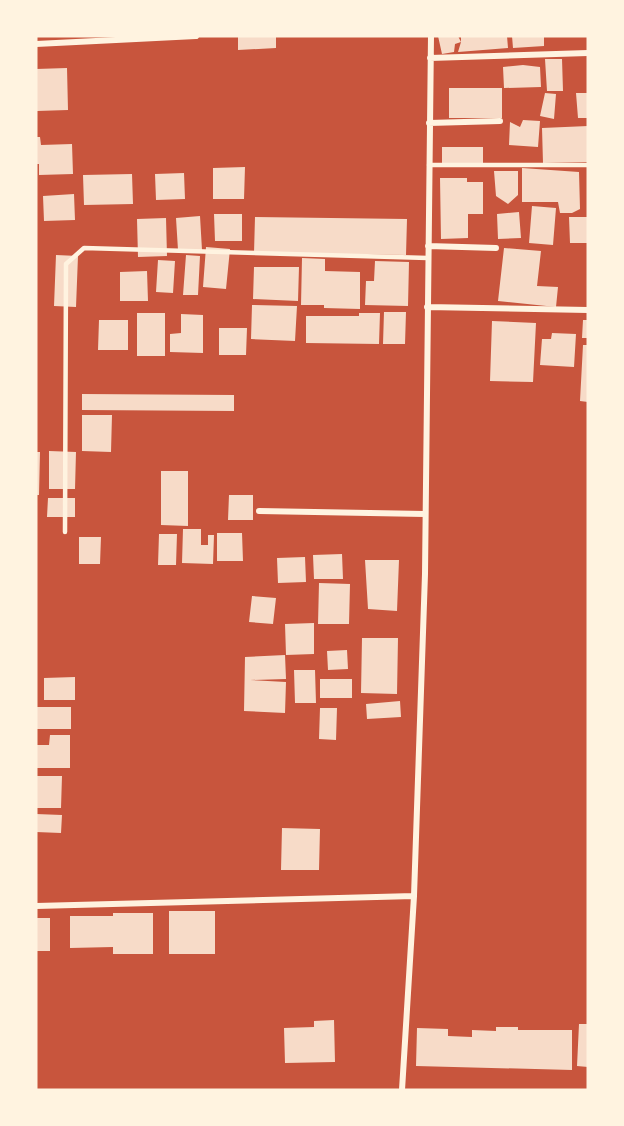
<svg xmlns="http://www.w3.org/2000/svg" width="624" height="1126" font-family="'Nunito Sans',sans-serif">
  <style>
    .building { fill: #f7dbc8 }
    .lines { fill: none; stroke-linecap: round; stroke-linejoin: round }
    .service { stroke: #fff3e0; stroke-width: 4.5 }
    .minor { stroke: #fff3e0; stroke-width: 6 }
  </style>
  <rect width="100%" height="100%" fill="#c8553d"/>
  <!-- building -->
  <path class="building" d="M238,36H276V48L238,50Z
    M438,36H458L461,42V36H507L508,48L458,52L461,42L455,44L454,52L442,54Z
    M512,36H544V46L513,48Z
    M545,59H562L563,91H547Z
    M523,65L540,67L541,87L504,88L503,67Z
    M67,68L68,110L37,111L36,69Z
    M449,88H502V118H449Z
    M545,93L556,94L554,119L540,116Z
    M576,93H588V118H578Z
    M523,120L540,121L538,147L509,145L510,122L520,127Z
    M588,126V162L543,163L542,128Z
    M36,137H40L41,145L72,144L73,174L39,175V164H36Z
    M442,147H483V164H442Z
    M245,167L244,199H213V168Z
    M522,168L579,172L580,209L572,213H560L558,202H522Z
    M494,171H518V195L508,204L496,196Z
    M184,173L185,199L156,200L155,174Z
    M132,174L133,204L84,205L83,175Z
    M440,178H467V182H483V214H468V238L441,239Z
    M74,194L75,220L44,221L43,196Z
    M532,206L556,208L553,245L529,243Z
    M519,212L521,238L498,239L497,214Z
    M214,214H242V241H215Z
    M200,216L202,250H178L176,218Z
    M255,217L407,219L406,255L254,253Z
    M569,217H588V243H570Z
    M166,218L167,256L138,257L137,219Z
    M206,247L230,249L226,289L203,287Z
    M504,248L541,251L537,286L558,287L556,307L498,301Z
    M56,255L78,256L76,307L54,306Z
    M186,255L200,256L198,295H183Z
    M302,258L325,259V271L360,272V309L324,308V305H301Z
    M158,260L175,261L173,293L156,292Z
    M375,261L409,262L408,306L365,305L366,281H374Z
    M254,267H299L298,301L253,299Z
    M147,271L148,301H120V272Z
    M252,305L297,306L295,341L251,339Z
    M384,312H406L405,344H383Z
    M137,313H165V356H137Z
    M359,313H380L379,344L306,343V316H359Z
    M181,314L203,315V353L170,352V334L181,333Z
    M99,320H128V350H98Z
    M583,320H588V338H582Z
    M492,321L536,323L533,382L490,381Z
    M219,328H247L246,355H219Z
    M552,333L576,334L574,367L540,365L542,339H551Z
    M583,345H588V402L580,401Z
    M82,394L234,395V411L82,410Z
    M82,415H112L111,452L82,451Z
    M49,451L76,452L75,489H49Z
    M36,452H40L39,495H36Z
    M161,471H188V526L161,525Z
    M229,495H253V520H228Z
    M48,498H75V517H47Z
    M183,529H201V545H208V535H214L213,564L182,563Z
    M217,533H242L243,561H217Z
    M159,534H177L176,565H158Z
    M79,537H101L100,564H79Z
    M342,554L343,579H314L313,555Z
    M305,557L306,582L278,583L277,558Z
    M365,560H399L397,611L368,609Z
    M319,583L350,584L349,624H318Z
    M252,596L276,598L273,624L249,622Z
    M314,623V654L286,655L285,624Z
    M362,638H398L397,694L361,693Z
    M347,650L348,669L328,670L327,651Z
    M285,655L286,679L250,680L286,682L285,713L244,711L245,657Z
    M294,670H315L316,703H295Z
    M75,677V700H44V678Z
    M320,679H352V698H320Z
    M400,701L401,717L367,719L366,704Z
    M36,707H71V729H36Z
    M320,708H337L336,740L319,739Z
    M50,735H70V768H36V745H49Z
    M36,776H62L61,808H36Z
    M36,814L62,815L61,833L36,832Z
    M282,828L320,829L319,870H281Z
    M169,911H215V954H169Z
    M113,913H153V954H113V947L70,948V916H113Z
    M36,918H50V951H36Z
    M334,1020L335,1062L285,1063L284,1028L314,1027V1021Z
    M579,1024H588V1067L577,1066Z
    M496,1027H518V1030H572V1070L416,1066L417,1028L448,1029V1036L472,1037V1030L496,1031Z"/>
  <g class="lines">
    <!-- service -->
    <path class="service" d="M429,165H588
      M65,532L66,264L84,248L428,258"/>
    <!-- minor -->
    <path class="minor" d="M36,44L196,36
      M430,58L588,53
      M429,123L500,121
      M428,246L496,248
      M427,307L588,310
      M259,511L425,514
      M36,906L414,896
      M402,1090L414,896L425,574L431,36"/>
  </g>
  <!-- border -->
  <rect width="624" height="1126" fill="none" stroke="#fff3e0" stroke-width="75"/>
</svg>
